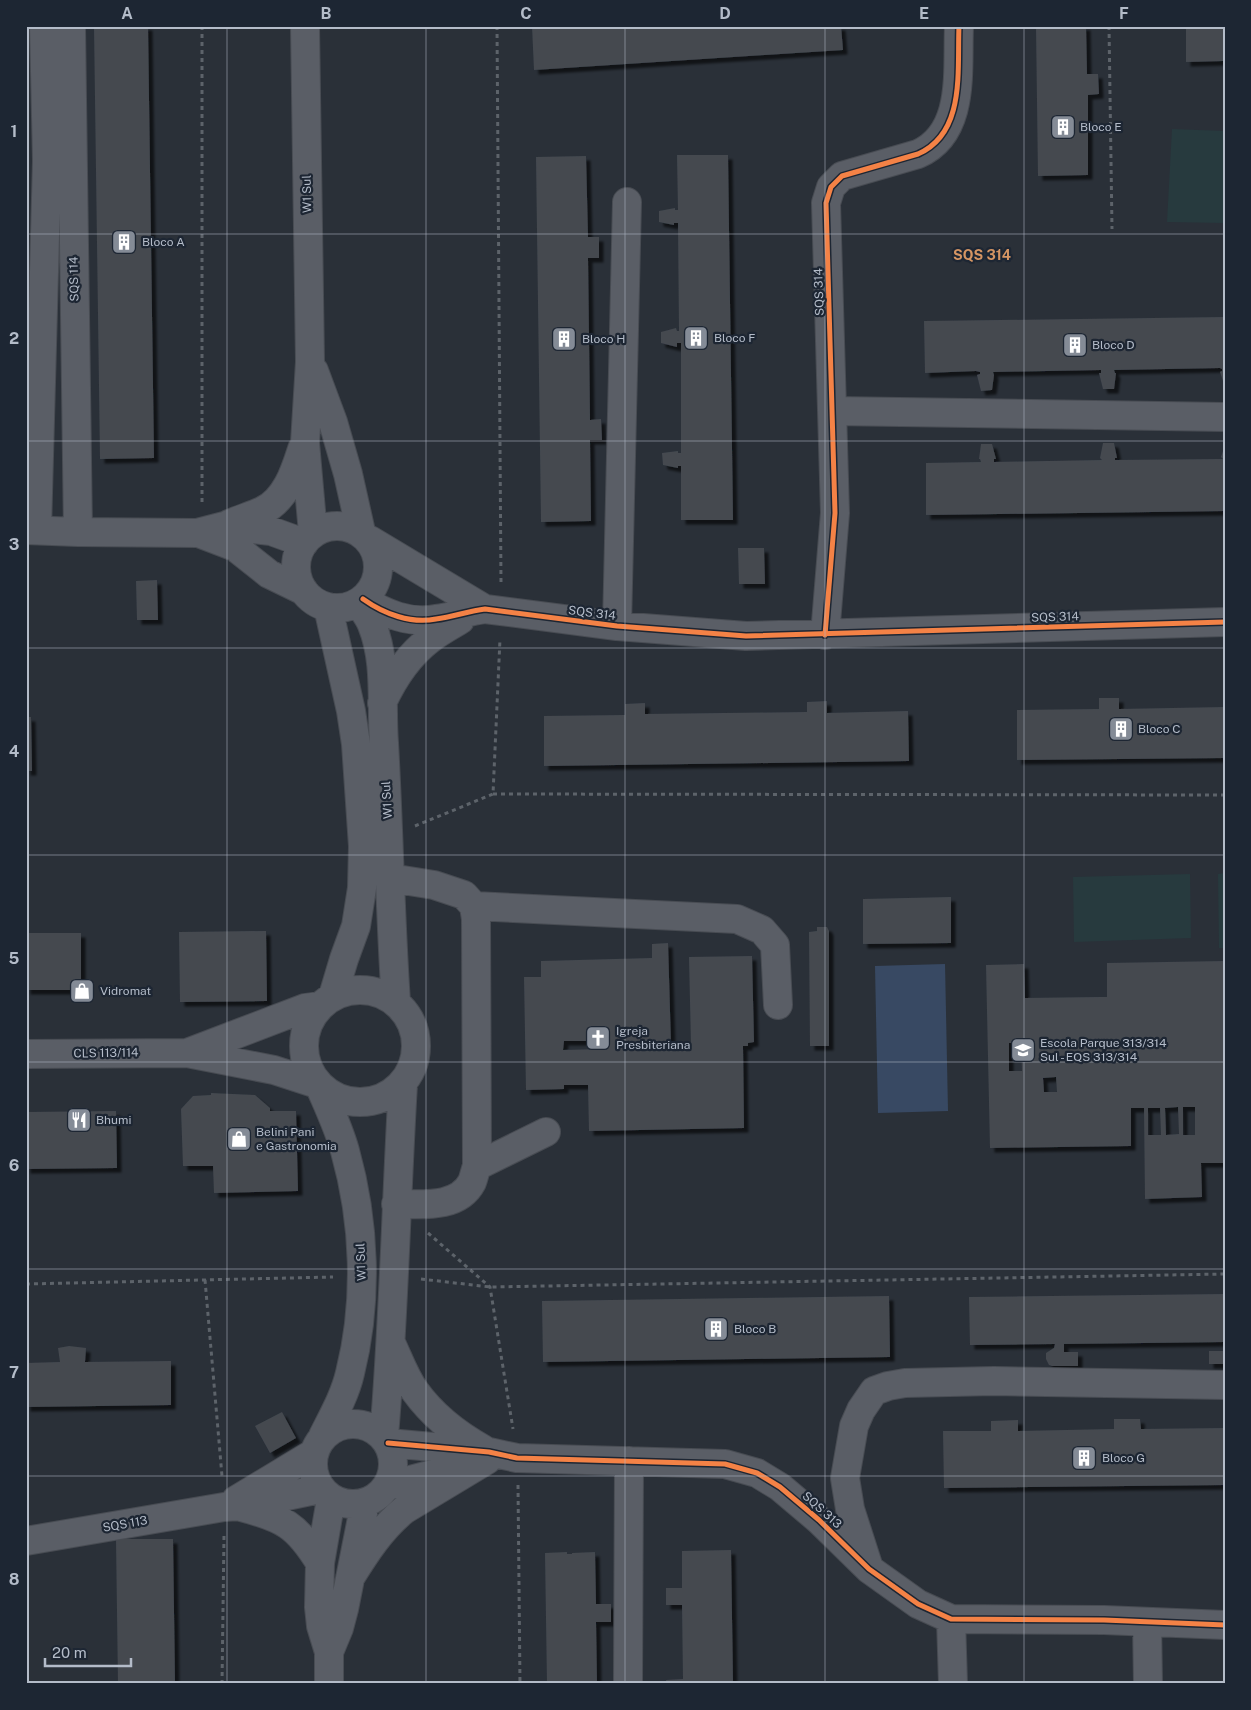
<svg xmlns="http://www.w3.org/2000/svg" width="1251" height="1710" font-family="'Public Sans',sans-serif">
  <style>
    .green { fill: #273a3e }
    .water { fill: #384963 }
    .building { fill: #444950; fill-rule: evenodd; filter: url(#shadow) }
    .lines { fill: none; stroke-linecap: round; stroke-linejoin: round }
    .minor-casing { stroke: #484c53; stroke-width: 30 }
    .path { stroke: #5d636a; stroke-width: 3; stroke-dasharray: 4 4; stroke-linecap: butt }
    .minor { stroke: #5a5e66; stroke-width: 28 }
    .cycleway-casing { stroke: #1d2633; stroke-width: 8 }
    .cycleway { stroke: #f48246; stroke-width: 5 }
    .grid { fill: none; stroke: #b4bcc9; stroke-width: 1; stroke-opacity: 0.55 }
    .labels { text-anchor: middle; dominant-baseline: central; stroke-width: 4.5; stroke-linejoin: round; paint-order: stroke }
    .poi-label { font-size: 12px; fill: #b4bcc9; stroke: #1d2633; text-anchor: start }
    .street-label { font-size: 12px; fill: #b4bcc9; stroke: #1d2633 }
    .neighbourhood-label { font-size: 14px; font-weight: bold; fill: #d59563; stroke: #1d2633 }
    .neatline { fill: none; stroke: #b4bcc9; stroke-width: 2 }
    .grid-label { font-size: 16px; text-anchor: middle; font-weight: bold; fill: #b4bcc9 }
  </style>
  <defs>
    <filter id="shadow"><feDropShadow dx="4.5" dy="4.5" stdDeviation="1" flood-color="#0009"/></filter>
  </defs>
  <rect width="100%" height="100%" fill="#2a3038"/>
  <!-- green -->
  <path class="green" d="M1172,129L1225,131V223L1167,222Z
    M1225,873V948H1219L1218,874Z
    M1190,874L1191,938L1074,942L1073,877Z"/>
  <!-- water -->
  <path class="water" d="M945,964L948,1111L878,1113L875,966Z"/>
  <!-- building -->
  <path class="building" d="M94,26H148L154,458L100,459Z
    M532,26H841L843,50L534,70Z
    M1036,26H1086L1087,74H1098L1099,94L1088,95V175L1038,176Z
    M1186,26H1225V59L1223,60V61L1186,62Z
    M677,155H728L733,520H681V466H678V468L663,465L662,453L678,451V453H681V343H677V347L661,343V332L676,328L677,331H679L678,223H674V225L659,222V211L675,208V210H678Z
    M586,156L588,237H599V258H588L590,420L601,419L602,440H590L591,521L541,522L536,157Z
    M1225,317V387L1220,372L1222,371V369L1220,368L1114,370L1115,373H1116L1114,389H1103L1099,373H1101V370L993,372L994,375L992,390L981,391L977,375L980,374V372L976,371L925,373L924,321Z
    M1103,443H1114L1117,458H1115V460L1223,459L1221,457L1225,445V511L926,515V463L981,462L980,459H979L981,444H992L996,459H994V462L1102,460L1100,458Z
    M738,548H764L765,584H739Z
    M157,580L158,620H137L136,581Z
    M1099,698H1119V709L1225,707V758L1017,760V710L1099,709Z
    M827,701V713L908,711L909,761L544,766V716L625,715V704L645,703V714L807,712V702Z
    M26,717H31L32,771H26Z
    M951,897V943L863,944V899Z
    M817,927H827L829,931V1046H810L809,932L817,931Z
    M266,931L267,1001L180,1002L179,932Z
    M26,933H81V990H26Z
    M668,943L671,1045H691L689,957L752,956L754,1042L748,1043V1046H743L744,1128L589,1131L588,1085H564V1089L526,1090L524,977H541V961L652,958V944ZM564,1041H605V1046L604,1049L563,1050Z
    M1225,961V1163H1201L1202,1197L1145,1199L1144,1108H1131V1146L990,1148L986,965L1024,964L1025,998L1099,997H1107V963ZM1009,1043H1021L1022,1071H1009ZM1056,1077L1057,1092H1044L1043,1078ZM1178,1107L1179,1134L1166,1135L1165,1108ZM1183,1107H1195V1135H1183ZM1148,1108H1160L1161,1135H1148Z
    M211,1093L255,1095L270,1108V1111H296L298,1191L214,1193L213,1166H183L181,1109L193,1096L211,1095Z
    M116,1111L117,1168L26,1169V1112Z
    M1225,1294V1342L1064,1344V1352H1078V1366H1052L1049,1365L1046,1359V1353L1054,1348L1055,1344L970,1345L969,1297Z
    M889,1296L890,1357L543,1362L542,1301Z
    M69,1346L86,1348L85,1362L171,1361V1405L26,1407V1363L60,1362L58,1348Z
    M1209,1351H1225V1364H1209Z
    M282,1412L296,1438L270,1453L255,1426Z
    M1114,1419H1140L1141,1429L1225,1428V1485L944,1488L943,1431H991V1421L1018,1420V1431L1114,1429Z
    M116,1539H173L175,1684H118Z
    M731,1550L733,1684H667L666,1680L683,1679L682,1605H666V1588H682V1551Z
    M567,1552V1554H572V1553L595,1552L596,1604H611V1622H596L597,1684H547L545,1553Z"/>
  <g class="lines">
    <defs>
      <path id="minor" d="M71,26L78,532
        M305,26L310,362L305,443L313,533
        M314,371L333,422L348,474L361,532
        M833,411L1225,417
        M229,524C240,519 251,516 262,511C286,500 295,471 302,449
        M296 567a41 41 0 1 1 82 0a41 41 0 1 1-82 0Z
        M26,530L78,532L197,533L224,526L271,531L304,543
        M37,530L47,161L44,26
        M201,534L235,547L269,574L304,591
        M370,540L485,609
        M363,599C384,614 411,624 436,619C453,617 468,611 485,609L617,626L746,636L1225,622
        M359,603C363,610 369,617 372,625C387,662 381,704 384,743C389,829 390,915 396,1002
        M328,607L351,711L356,744L363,846L362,888L356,926L344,959L333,996
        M617,626L627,202
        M825,635L835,513L826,203L831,187L842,176L918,154C966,133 957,70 959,26
        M382,703C393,679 409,655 430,639C439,632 450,626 460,620
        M390,878L434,885L464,895L474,906L476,919L477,1166C475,1171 474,1177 472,1182C458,1209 421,1204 396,1204
        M474,906L737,919L762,930L775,945L778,1005
        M304 1046a56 56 0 1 1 112 0a56 56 0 1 1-112 0Z
        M187,1053L305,1008L320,1006
        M26,1054L187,1053L274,1070L317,1084
        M320,1087C329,1108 339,1129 345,1151C365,1222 368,1301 350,1373C345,1395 333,1416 323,1436
        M477,1166L546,1132
        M392,1345C399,1360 405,1377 415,1391C433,1416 456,1434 483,1449
        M313 1464a40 40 0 1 1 80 0a40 40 0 1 1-80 0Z
        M384,1436C394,1319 396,1201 403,1084
        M388,1443L489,1452L517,1458L725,1464L757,1473L780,1487L819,1520L869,1569L918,1604L951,1619L1104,1620L1225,1625
        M387,1486L456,1468
        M236,1500L314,1453
        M241,1507C283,1518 297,1525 320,1563
        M26,1541L224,1507L240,1506L320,1489
        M868,1565L850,1509L845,1478L854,1426L861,1410L874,1391L888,1386L905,1383L994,1381L1225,1385
        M350,1578C366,1552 381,1529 404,1510L487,1460
        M951,1619L953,1684
        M1147,1622L1148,1684
        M329,1652L339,1628L344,1609L365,1503
        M329,1684V1652L321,1626L319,1607L320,1563L331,1499
        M628,1684L629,1461"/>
    </defs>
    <!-- minor casing -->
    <use href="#minor" class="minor-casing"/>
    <!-- path -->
    <path class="path" d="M202,26V503
      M497,26L501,583
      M1109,26L1112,229
      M493,794L1225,795
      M415,826L493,794L500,639
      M428,1233L490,1287L513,1429
      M421,1279L490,1287L1225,1274
      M205,1280L222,1476
      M26,1284L333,1277
      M518,1485L520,1684
      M222,1684L224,1535"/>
    <!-- minor -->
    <use href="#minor" class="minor"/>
    <defs>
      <path id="cycleway" d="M363,599C384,614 411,624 436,619C453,617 468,611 485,609L617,626L746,636L1225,622
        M825,635L835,513L826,203L831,187L842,176L918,154C966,133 957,70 959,26
        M388,1443L489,1452L517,1458L725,1464L757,1473L780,1487L819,1520L869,1569L918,1604L951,1619L1104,1620L1225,1625"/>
    </defs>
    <!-- cycleway casing -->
    <use href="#cycleway" class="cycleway-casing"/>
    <!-- cycleway -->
    <use href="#cycleway" class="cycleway"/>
  </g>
  <!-- grid -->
  <path class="grid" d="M227,26V1684M426,26V1684M625,26V1684M825,26V1684M1024,26V1684M26,234H1225M26,441H1225M26,648H1225M26,855H1225M26,1062H1225M26,1269H1225M26,1476H1225"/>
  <!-- icons -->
  <defs>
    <symbol id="building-square" viewBox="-11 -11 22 22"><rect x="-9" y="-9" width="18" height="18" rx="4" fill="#848b96" stroke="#1d2633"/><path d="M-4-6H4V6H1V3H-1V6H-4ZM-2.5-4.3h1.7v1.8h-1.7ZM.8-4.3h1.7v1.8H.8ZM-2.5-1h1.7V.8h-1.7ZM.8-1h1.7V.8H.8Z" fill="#fff"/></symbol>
    <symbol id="shop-square" viewBox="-11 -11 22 22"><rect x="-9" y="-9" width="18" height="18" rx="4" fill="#848b96" stroke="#1d2633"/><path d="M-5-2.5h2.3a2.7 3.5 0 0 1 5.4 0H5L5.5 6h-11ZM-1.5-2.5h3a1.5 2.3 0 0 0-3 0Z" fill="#fff"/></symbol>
    <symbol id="church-square" viewBox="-11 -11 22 22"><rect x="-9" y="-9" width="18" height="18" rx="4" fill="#848b96" stroke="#1d2633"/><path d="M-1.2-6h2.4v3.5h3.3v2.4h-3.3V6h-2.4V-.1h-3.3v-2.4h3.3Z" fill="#fff"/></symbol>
    <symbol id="school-square" viewBox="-11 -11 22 22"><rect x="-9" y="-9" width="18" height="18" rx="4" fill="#848b96" stroke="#1d2633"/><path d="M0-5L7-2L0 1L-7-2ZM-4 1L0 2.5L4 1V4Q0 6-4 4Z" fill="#fff"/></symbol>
    <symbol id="restaurant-square" viewBox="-11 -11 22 22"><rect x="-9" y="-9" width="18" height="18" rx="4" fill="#848b96" stroke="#1d2633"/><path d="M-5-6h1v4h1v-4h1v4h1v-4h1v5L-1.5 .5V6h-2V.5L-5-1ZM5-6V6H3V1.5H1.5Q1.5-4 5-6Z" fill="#fff"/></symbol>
  </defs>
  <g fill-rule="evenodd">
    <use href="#building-square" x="1049" y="113" width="28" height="28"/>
    <use href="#building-square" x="110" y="228" width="28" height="28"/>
    <use href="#building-square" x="682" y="324" width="28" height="28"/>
    <use href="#building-square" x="550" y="325" width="28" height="28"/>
    <use href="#building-square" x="1061" y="331" width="28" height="28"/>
    <use href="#building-square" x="1107" y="715" width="28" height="28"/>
    <use href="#shop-square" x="68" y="977" width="28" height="28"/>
    <use href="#church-square" x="584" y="1024" width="28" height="28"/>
    <use href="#school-square" x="1009" y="1036" width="28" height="28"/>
    <use href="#restaurant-square" x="65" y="1106" width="28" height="28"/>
    <use href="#shop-square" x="225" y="1125" width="28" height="28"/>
    <use href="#building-square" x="702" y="1315" width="28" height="28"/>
    <use href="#building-square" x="1070" y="1444" width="28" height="28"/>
  </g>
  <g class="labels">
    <!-- poi labels -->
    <g class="poi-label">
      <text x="1080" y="127">Bloco E</text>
      <text x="142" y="242">Bloco A</text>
      <text x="714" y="338">Bloco F</text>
      <text x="582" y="339">Bloco H</text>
      <text x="1092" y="345">Bloco D</text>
      <text x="1138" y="729">Bloco C</text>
      <text x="100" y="991">Vidromat</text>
      <text x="616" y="1031">Igreja<tspan x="616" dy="14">Presbiteriana</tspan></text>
      <text x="1040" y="1043">Escola Parque 313/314<tspan x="1040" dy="14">Sul - EQS 313/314</tspan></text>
      <text x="96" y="1120">Bhumi</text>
      <text x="256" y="1132">Belini Pani<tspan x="256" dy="14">e Gastronomia</tspan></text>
      <text x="734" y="1329">Bloco B</text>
      <text x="1102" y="1458">Bloco G</text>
    </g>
    <!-- street labels -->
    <g class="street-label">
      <text transform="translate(307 194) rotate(-91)">W1 Sul</text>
      <text transform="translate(74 279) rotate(-91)">SQS 114</text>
      <text transform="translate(819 292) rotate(-92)">SQS 314</text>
      <text transform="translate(592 613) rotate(7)">SQS 314</text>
      <text transform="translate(1055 617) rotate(-2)">SQS 314</text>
      <text transform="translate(387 800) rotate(-93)">W1 Sul</text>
      <text transform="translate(106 1053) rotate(-1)">CLS 113/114</text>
      <text transform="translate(361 1262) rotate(-92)">W1 Sul</text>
      <text transform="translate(822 1510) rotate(42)">SQS 313</text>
      <text transform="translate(125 1524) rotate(-10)">SQS 113</text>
    </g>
    <!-- neighbourhood labels -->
    <g class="neighbourhood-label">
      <text x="982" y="255">SQS 314</text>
    </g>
  </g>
  <!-- border -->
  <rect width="1251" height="1710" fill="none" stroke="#1d2633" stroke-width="55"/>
  <!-- scale -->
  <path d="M45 1658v8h86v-8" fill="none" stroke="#b4bcc9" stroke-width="2.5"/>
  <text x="52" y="1658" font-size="15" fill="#b4bcc9" stroke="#1d2633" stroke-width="4" paint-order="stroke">20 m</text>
  <rect x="28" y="28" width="1196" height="1654" class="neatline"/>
  <g class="grid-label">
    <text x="127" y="19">A</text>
    <text x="326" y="19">B</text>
    <text x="526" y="19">C</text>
    <text x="725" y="19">D</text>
    <text x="924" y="19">E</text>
    <text x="1124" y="19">F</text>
    <text x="14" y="137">1</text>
    <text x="14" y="344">2</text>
    <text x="14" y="550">3</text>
    <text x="14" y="757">4</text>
    <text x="14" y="964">5</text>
    <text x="14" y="1171">6</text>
    <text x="14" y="1378">7</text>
    <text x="14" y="1585">8</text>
  </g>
</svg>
